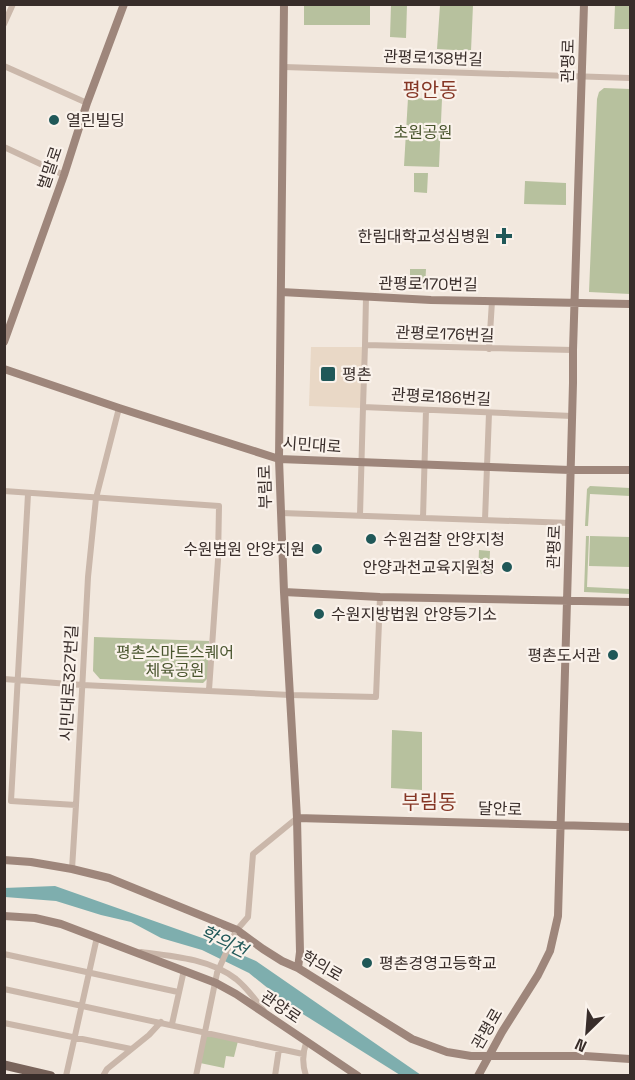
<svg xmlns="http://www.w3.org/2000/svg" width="635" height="1080" font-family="'Space Grotesk','Noto Sans KR',sans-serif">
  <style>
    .green { fill: #b7c19e }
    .plaza { fill: #e9d8c6 }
    .water { fill: #7eaeae }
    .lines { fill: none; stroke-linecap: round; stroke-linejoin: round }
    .street { stroke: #cab7aa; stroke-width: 6 }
    .secondary { stroke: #9e867b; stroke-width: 8 }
    .primary { stroke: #79645b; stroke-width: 9 }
    .street-bridge { stroke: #cab7aa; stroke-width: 6 }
    .poi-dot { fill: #205858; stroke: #faf2eb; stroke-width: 2 }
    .labels { text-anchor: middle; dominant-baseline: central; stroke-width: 4.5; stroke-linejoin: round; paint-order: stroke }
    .street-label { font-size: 16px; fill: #382d2a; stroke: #faf2eb }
    .poi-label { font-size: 16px; fill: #382d2a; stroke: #faf2eb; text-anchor: start }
    .park-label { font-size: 16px; fill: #49552e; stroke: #faf2eb }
    .water-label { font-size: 18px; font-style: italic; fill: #205858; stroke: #faf2eb }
    .quarter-label { font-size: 20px; fill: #853625; stroke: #faf2eb }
  </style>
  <rect width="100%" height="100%" fill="#f2e8de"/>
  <!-- green -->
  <path class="green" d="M304,5H370V25H304Z
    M391,5H407L406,38L390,37Z
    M440,5H473L471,51L437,49Z
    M615,5H630V29H614Z
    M604,88L630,89V294L589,292L597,99L599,92Z
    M408,98L442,99L439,167L404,166Z
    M414,173H428L427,193L414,192Z
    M525,181L566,183V205L524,204Z
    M410,269H426L425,288H410Z
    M590,486L630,488V496L590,494L588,526H585L587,489Z
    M586,536H589L587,587L630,589V594L584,592Z
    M590,536L630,537V567L589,566Z
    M479,550L490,551L489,574H478Z
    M94,637L209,641L208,678L203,683L100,679L93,671Z
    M392,730L422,732V790L391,788Z
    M205,1035L238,1041L234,1057L226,1056L224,1068L200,1063Z"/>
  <!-- plaza -->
  <path class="plaza" d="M311,347H365L362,408L309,406Z"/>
  <!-- water -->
  <path class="water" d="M55,886L205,939L256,961L421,1075H400L290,1006L249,973L202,950L161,938L131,922L101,915L56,901L5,897L4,888Z"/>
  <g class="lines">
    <!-- street -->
    <path class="street" d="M4,24L13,4
      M4,66L87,103
      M284,67L630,78
      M4,147L64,175
      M366,297L365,345L573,350
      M489,349L492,301
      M363,407L365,345
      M4,491L219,506L218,560L209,690
      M28,494L11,801L76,805
      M281,513L570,523
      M360,515L363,407L572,416
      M423,518L426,410
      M485,520L489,413
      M4,679L82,685L290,695L376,697L380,597
      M72,869L76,805L88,577L96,498L119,408
      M235,932L248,917L253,854L297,818
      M141,952C173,956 210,959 236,979C247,988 256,1000 264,1011
      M4,954L178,992
      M4,989L303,1054
      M4,1023L131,1049
      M172,1024L184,970
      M66,1076L97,937
      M103,1076L107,1069L149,1035L161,1022
      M196,1076L217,973
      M275,1076L279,1049
      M306,1076C302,1064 302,1053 307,1041"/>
    <!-- secondary -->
    <path class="secondary" d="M284,4L279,459L284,592L297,818L300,952L298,968
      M281,292L431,300L630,304
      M4,342L64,175L87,103L124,4
      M4,369L119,408L279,459L570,470H630
      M284,592L380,597L630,602
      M297,818L630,827
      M4,860L31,862L72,869L109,878L237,930L263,949L282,961L298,968L412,1039L447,1052L471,1056H585L630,1059
      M4,916L35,918L61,924L216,983L236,994L358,1076
      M478,1076L502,1032L538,975L550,951L558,916L569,531L573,383V350L584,4"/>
    <!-- primary -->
    <path class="primary" d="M4,1065L51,1076"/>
    <!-- street-bridge -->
    <path class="street-bridge" d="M217,973L234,935"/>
  </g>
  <!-- markers -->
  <g class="poi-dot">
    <circle cx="54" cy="120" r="6"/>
    <path d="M501 227h6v6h6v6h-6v6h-6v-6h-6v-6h6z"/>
    <rect x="320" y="366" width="16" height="16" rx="3"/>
    <circle cx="371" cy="539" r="6"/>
    <circle cx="317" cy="549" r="6"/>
    <circle cx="507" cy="567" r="6"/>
    <circle cx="319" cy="614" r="6"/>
    <circle cx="613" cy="655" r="6"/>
    <circle cx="367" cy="963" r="6"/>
  </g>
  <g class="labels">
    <!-- street labels -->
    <g class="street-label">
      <text transform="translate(433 58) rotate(2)">관평로138번길</text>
      <text transform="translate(568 61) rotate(-89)">관평로</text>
      <text transform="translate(50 168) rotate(-71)">벌말로</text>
      <text transform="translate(428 284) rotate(1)">관평로170번길</text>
      <text transform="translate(445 334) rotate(2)">관평로176번길</text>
      <text transform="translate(441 397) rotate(3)">관평로186번길</text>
      <text transform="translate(312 445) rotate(4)">시민대로</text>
      <text transform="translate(265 487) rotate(-91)">부림로</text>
      <text transform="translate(554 547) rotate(-88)">관평로</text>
      <text transform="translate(69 683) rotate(-87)">시민대로327번길</text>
      <text transform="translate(500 809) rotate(2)">달안로</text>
      <text transform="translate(322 966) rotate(30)">학의로</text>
      <text transform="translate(281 1007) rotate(34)">관양로</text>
      <text transform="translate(487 1029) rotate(-60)">관평로</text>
    </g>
    <!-- poi labels -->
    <g class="poi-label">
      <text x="66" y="120">열린빌딩</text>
      <text x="490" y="236" text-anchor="end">한림대학교성심병원</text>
      <text x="342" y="374">평촌</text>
      <text x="383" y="539">수원검찰 안양지청</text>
      <text x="305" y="549" text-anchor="end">수원법원 안양지원</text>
      <text x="495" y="567" text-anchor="end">안양과천교육지원청</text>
      <text x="331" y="614">수원지방법원 안양등기소</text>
      <text x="601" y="655" text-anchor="end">평촌도서관</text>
      <text x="379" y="963">평촌경영고등학교</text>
    </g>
    <!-- park labels -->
    <g class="park-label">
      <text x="423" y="132">초원공원</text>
      <text x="175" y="652">평촌스마트스퀘어<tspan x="175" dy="18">체육공원</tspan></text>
    </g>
    <!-- water labels -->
    <g class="water-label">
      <text transform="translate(224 941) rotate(26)">학의천</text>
    </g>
    <!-- quarter labels -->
    <g class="quarter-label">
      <text x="430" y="90">평안동</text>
      <text x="429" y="802">부림동</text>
    </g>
  </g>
  <!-- border -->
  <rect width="635" height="1080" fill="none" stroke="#382d2a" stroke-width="12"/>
  <!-- north arrow -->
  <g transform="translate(587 1032) rotate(205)" stroke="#faf2eb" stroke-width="4.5" paint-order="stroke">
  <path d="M0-4.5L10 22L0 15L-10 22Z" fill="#382d2a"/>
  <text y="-9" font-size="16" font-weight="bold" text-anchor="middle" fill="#382d2a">N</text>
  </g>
</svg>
